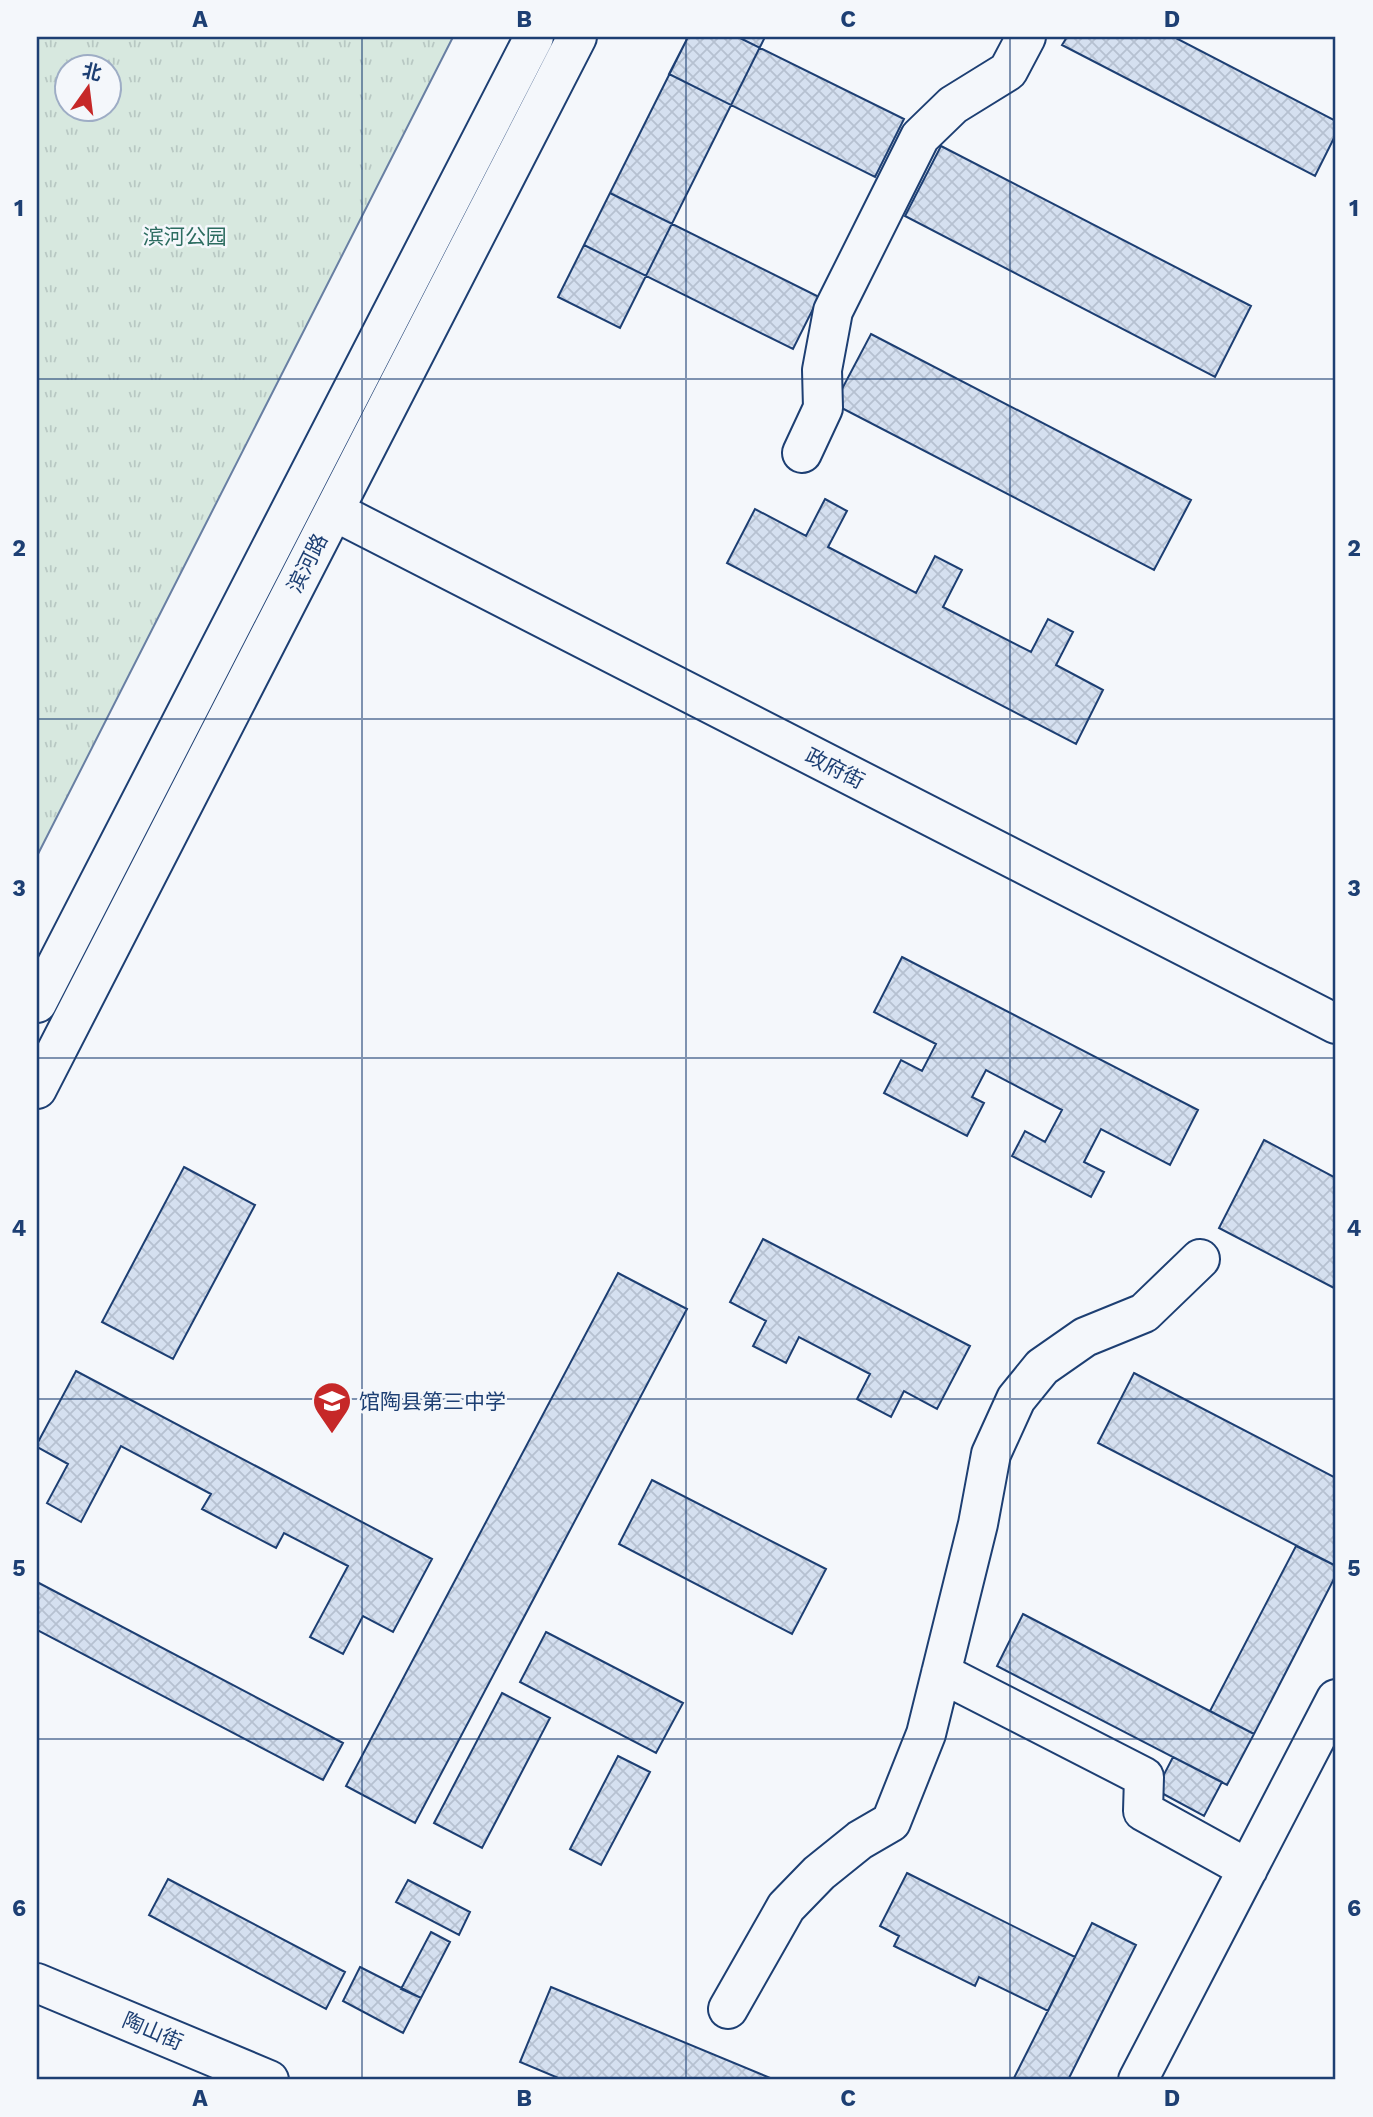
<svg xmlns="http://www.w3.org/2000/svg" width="1373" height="2117" font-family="'Work Sans','Noto Sans SC',sans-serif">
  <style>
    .grass { fill: url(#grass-tufts); stroke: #687fa3; stroke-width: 2; fill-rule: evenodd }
    .building { fill: url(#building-cross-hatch); stroke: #1d3f73; stroke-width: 2 }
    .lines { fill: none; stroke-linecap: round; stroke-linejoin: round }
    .minor-casing { stroke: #1d3f73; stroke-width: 42 }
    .minor { stroke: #f4f7fb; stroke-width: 38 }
    .grid { fill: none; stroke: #1d3f73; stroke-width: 2; stroke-opacity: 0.55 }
    .labels { text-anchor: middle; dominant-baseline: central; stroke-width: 5; stroke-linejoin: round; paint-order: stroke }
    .park-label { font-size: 21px; fill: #2c6c60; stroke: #f4f7fb }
    .street-label { font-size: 21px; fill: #1d3f73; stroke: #f4f7fb }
    .poi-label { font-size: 21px; fill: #1d3f73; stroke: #f4f7fb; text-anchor: start }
    .neatline { fill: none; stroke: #1d3f73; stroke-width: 2.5 }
    .grid-label { font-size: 23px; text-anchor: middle; font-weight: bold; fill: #1d3f73 }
  </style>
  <defs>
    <pattern id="grass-tufts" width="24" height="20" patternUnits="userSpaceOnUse" patternTransform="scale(1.75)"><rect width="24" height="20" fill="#d7e8df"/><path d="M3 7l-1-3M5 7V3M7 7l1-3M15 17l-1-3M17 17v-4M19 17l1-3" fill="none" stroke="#b8c8c3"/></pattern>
    <pattern id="building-cross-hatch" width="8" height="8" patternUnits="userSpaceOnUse" patternTransform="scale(1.75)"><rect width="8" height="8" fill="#d5e0f0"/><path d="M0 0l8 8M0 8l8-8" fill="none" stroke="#b6c1d1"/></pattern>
  </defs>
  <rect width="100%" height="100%" fill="#f4f7fb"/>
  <!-- grass -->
  <path class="grass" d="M37,37H453L37,856ZM66,66H108V108H66Z"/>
  <!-- building -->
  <path class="building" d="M688,37H738L904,119L875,177L669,74Z
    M688,37H765L620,328L558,297Z
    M1067,37H1174L1336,121V134L1315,176L1062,45Z
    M941,146L1251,306L1215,377L905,216Z
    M610,193L819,297L793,349L584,245Z
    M871,334L1191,500L1154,570L834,404Z
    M825,499L847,511L828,547L916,593L935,556L962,570L943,607L1031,652L1048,619L1073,632L1056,665L1103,690L1076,744L727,563L755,509L806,536Z
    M902,957L1198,1110L1170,1165L1101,1129L1084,1162L1104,1172L1091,1197L1012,1156L1025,1131L1045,1142L1062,1110L986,1070L972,1097L984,1103L967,1136L884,1093L901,1060L922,1071L936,1044L874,1012Z
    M1264,1140L1336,1178V1289L1219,1228Z
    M184,1167L255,1205L173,1359L102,1322Z
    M763,1239L970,1346L937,1409L904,1391L891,1417L857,1399L870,1374L799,1337L786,1363L753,1346L766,1321L730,1302Z
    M618,1273L687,1309L415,1823L346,1786Z
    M76,1371L432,1559L393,1632L363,1616L343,1654L310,1637L348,1566L284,1533L276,1548L202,1509L211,1494L121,1446L81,1522L47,1503L68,1464L37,1447V1444Z
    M1134,1373L1336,1478V1566L1098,1443Z
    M652,1480L826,1569L792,1634L619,1544Z
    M1296,1546L1336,1566V1575L1254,1734L1210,1711Z
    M37,1582L343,1743L323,1780L37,1630Z
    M1023,1614L1254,1734L1227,1785L997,1666Z
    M546,1632L683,1703L656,1753L520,1682Z
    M502,1693L550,1718L482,1848L434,1823Z
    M618,1756L650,1772L601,1865L570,1849Z
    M1173,1757L1222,1782L1204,1816L1156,1790Z
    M907,1873L1075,1957L1048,2011L979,1977L975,1986L894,1946L899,1936L880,1926Z
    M168,1879L345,1972L326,2009L149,1915Z
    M408,1880L470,1912L459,1935L396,1902Z
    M1092,1923L1136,1945L1068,2080H1013Z
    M431,1932L450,1942L421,1998L401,1989Z
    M360,1967L421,1998L403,2033L343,2001Z
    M551,1987L775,2080H563L520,2062Z"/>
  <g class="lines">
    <defs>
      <path id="minor" d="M802,453L823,408L822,370L833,311L920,137L953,105L1008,71L1026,37
        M334,511L1336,1024
        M37,1003L534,37
        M37,1089L577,37
        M941,1673L1144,1777L1143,1811L1248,1869
        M37,1983L269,2080
        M728,2009L786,1907L819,1873L860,1840L891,1822L926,1734L978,1524L991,1454L1016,1399L1042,1367L1085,1337L1144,1313L1200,1259
        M1138,2080L1336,1699"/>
    </defs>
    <!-- minor casing -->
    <use href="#minor" class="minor-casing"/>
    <!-- minor -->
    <use href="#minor" class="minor"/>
  </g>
  <!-- grid -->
  <path class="grid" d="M362,37V2080M686,37V2080M1010,37V2080M37,379H1336M37,719H1336M37,1058H1336M37,1399H1336M37,1739H1336"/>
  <!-- icons -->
  <defs>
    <symbol id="school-pin" viewBox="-11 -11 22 30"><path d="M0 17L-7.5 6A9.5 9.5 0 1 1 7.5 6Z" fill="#c62828" stroke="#f4f7fb"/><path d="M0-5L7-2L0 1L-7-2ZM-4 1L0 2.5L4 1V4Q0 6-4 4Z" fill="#fff"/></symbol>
  </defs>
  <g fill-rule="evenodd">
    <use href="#school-pin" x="310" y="1379" width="44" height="60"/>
  </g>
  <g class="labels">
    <!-- park labels -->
    <g class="park-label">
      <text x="185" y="236">滨河公园</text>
    </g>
    <!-- street labels -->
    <g class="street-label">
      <text transform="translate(307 563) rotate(-63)">滨河路</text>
      <text transform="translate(835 768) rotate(27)">政府街</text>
      <text transform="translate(153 2031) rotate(23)">陶山街</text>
    </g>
    <!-- poi labels -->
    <g class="poi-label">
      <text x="359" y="1401">馆陶县第三中学</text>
    </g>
  </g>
  <!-- border -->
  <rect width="1373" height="2117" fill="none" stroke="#f4f7fb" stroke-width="77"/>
  <!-- north arrow -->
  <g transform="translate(88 88) rotate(14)"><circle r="33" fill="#f4f7fb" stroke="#9eadc5" stroke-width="2"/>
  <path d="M0-5L12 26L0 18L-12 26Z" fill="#c62828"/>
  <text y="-10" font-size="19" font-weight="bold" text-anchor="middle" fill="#1d3f73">北</text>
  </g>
  <rect x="38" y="38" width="1296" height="2040" class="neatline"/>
  <g class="grid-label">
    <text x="200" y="27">A</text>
    <text x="524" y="27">B</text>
    <text x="848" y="27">C</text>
    <text x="1172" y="27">D</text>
    <text x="19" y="216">1</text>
    <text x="1354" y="216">1</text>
    <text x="19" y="556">2</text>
    <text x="1354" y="556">2</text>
    <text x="19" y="896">3</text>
    <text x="1354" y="896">3</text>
    <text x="19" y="1236">4</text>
    <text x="1354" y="1236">4</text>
    <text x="19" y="1576">5</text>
    <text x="1354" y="1576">5</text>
    <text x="19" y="1916">6</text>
    <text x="1354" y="1916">6</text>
    <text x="200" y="2106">A</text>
    <text x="524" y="2106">B</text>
    <text x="848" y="2106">C</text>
    <text x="1172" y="2106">D</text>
  </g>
</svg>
